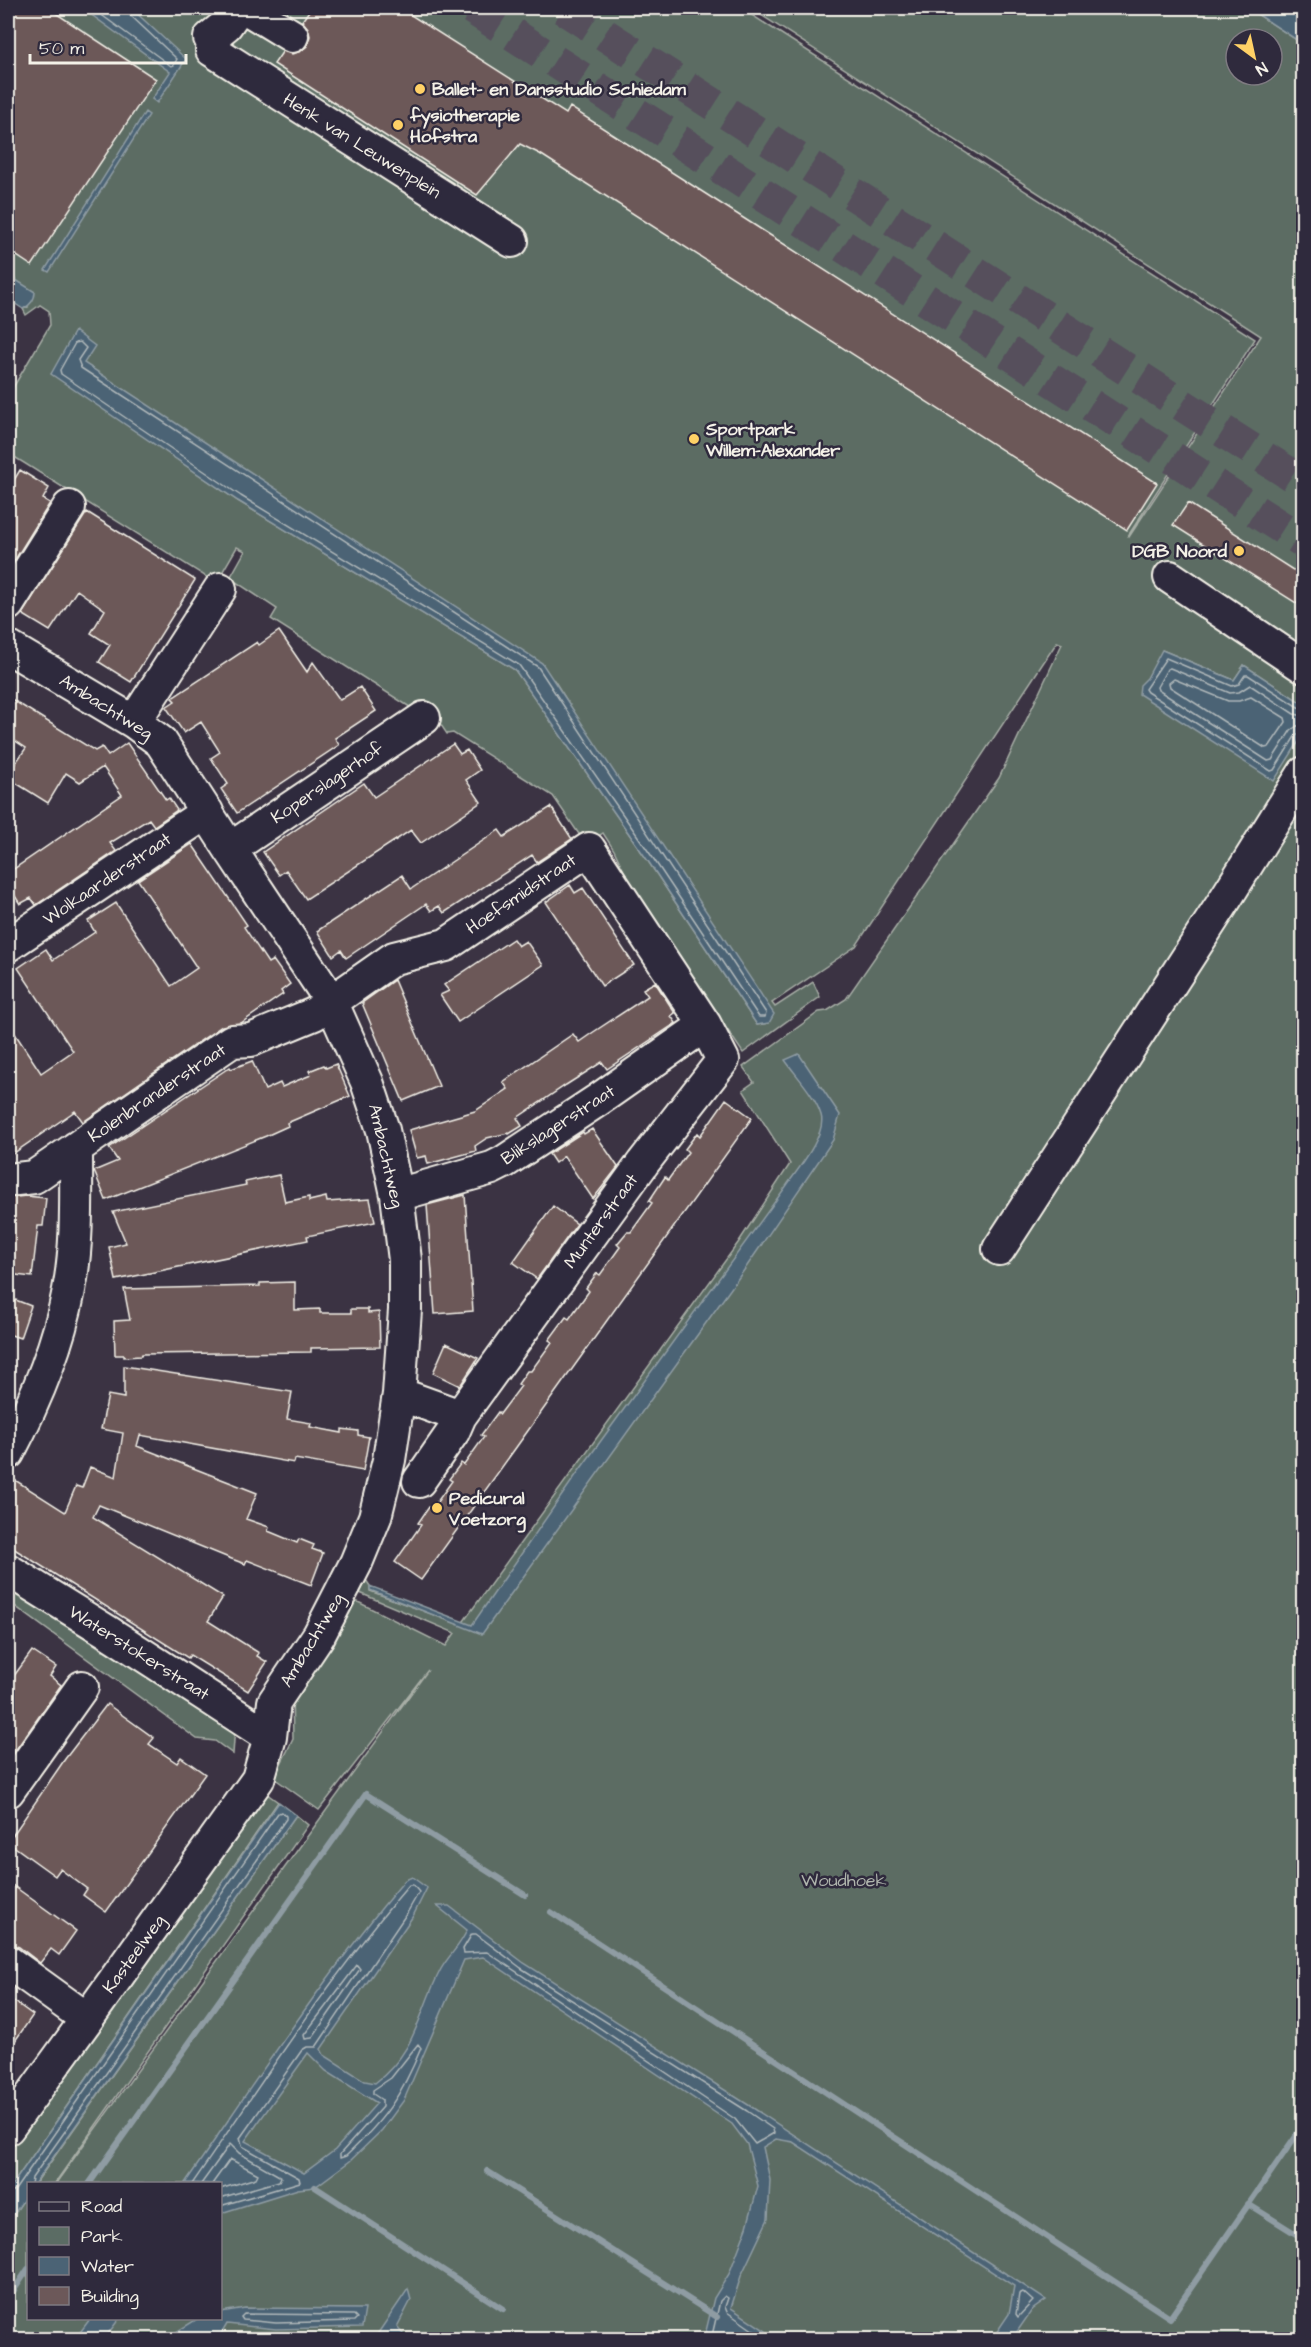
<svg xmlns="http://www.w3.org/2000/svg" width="1311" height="2347" font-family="'Architects Daughter',sans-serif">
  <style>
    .green { fill: #5b6c64; stroke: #a8aea6; stroke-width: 1.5; fill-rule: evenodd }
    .water { fill: #4b6375; stroke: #8f9ca3; stroke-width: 1.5; fill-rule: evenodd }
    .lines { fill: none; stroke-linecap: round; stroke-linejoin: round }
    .shore { stroke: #b0b8ba; stroke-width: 1.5 }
    .stream { stroke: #8f9ca3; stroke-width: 6 }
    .building { fill: #6c5859; stroke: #f4f1e8; stroke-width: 1.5 }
    .highway-tunnel { stroke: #57505c; stroke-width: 33; stroke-dasharray: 33 16; stroke-linecap: butt }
    .minor-casing { stroke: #f4f1e8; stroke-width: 36 }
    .minor { stroke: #2f2a3d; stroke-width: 32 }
    .poi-dot { fill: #ffd166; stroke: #2f2a3d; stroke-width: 2 }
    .labels { text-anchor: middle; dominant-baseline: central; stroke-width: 5; stroke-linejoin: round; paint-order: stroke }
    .poi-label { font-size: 18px; font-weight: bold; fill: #f4f1e8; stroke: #2f2a3d; text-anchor: start }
    .street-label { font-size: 18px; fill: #f4f1e8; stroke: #2f2a3d }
    .park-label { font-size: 18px; fill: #afb5ad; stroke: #2f2a3d }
  </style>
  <rect width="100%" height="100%" fill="#3b3343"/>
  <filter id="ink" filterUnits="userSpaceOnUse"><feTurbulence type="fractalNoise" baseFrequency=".0167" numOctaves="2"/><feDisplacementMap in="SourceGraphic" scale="12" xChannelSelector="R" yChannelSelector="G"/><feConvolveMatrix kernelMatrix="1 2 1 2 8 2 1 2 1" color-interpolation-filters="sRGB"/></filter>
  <g filter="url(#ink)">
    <!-- green -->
    <path class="green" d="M8,8H741L1255,339L1128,536L1129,537L1261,336L750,8H1248L1303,44V704L1244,665L1234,680L1162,650L1297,744L1303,735V2339L8,2340V2223L28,2193V2318H220V2184L56,2183L428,1670L319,1810L274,1778L293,1739L292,1693L354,1600L446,1646L455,1633L360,1593L366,1580L370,1586V1591L461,1625L738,1243L790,1164L743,1090L754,1082L743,1067L819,1012L827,1011L846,999L999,778L1062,644L1057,642L856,946L772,1003L775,1007L813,982L820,997L743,1053L632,888L614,850L603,833L591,841L583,840L553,796L453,733L447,734L425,701L413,709L271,619L277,609L230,578L245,551L237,547L216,583L8,453V396L50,325L49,311L40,305L26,315L23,309L28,307L8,283ZM1236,39H1272V75H1236ZM51,373L554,680L769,1023L757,1025L648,861L515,670L238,501Z
      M8,1587L103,1650L107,1644L235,1726L233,1754L215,1741L197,1739L8,1601Z
      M263,1791L278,1802L8,2191V2144Z
      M296,1815L308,1825L55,2183L35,2184Z"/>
    <!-- water -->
    <path class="water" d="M82,8H131L186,59L157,103L152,99L170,72Z
      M1248,8H1294L1303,14V44Z
      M145,112L149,115L49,272L45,270Z
      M8,275L35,292C35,299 30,306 23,309L8,299Z
      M75,331L95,346L84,363L542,663L774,1014L769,1023L757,1025L648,861L515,670L238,501L51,374Z
      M1162,650L1234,680L1244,665L1303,704V735L1274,781L1139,694L1140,685L1147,678Z
      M799,1054L840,1115L833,1140L747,1266L482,1634L370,1590V1586L472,1625L576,1475L787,1185C798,1169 827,1134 821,1115C815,1095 797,1077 785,1060Z
      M279,1802L296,1815L35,2183L28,2184V2193L8,2223V2191Z
      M412,1877L427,1888L413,1916L321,2049L324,2055L365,2081L375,2083C418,2050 418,2012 441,1969C449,1955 461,1945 467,1930L437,1906H449L524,1963L750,2106L1046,2300L1032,2310L1012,2339H992L1009,2314L1014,2286L793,2142L776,2139L763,2147L770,2180L768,2219L741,2276L731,2308L778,2339H736L726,2334L724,2339H704L714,2298L729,2274L747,2227L758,2186L747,2144L732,2124L483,1957L464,1960L404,2100L382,2130L350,2161L315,2187L298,2189L221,2213L220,2184L185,2183C256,2081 324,1975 405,1880ZM308,2053L326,2071L377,2103L335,2150L304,2173L245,2141Z
      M408,2289L411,2300L397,2327L407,2339H374Z
      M245,2308L365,2309L362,2327L276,2329L227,2324L220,2336L226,2339H165L197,2319L220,2318L221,2312Z
      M90,2319V2318L119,2319L104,2339H75Z"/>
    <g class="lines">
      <!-- shore -->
      <path class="shore" d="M92,8L171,66L174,65L177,59L129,14L127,8
        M80,342L86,348L78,360L81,368L538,667L766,1013L765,1017H759L653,858L519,665L241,496L61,374L60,370L75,343Z
        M1174,679L1228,701H1239L1251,697L1285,718L1286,722L1269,747L1265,748L1170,687L1169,683Z
        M1304,708L1298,707L1248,675H1245L1239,684L1232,686L1166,658L1145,689L1147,692L1271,771L1274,770L1296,735L1304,732
        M1304,716L1294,714L1250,685L1239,692L1230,693L1170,668L1167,669L1157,687L1158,690L1268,761L1272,760L1291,730L1297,726L1304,725
        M472,1934H476L521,1968L747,2111L773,2129L774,2133L755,2144L735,2119L487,1952L464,1953L463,1949Z
        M357,1965L360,1969L312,2038L305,2039L304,2035Z
        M418,2044L421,2048C401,2097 384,2120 346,2156L340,2158V2154L382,2107V2100L373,2094V2090L391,2078Z
        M192,2184C262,2083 329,1978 409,1885H413L419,1892L407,1913L316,2047H307L302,2050L240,2138L242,2146L299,2178L300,2182L220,2206
        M201,2184L230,2144L239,2153L281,2177L279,2181L220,2198
        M212,2184L230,2159L258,2174L256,2178L220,2189
        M8,2194L15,2190L278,1813L282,1812L286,1816V1819L32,2178L31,2184
        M1023,2292L1033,2301L1018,2317L1016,2314L1019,2294Z
        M244,2314L354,2315L357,2318L354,2321L276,2323L243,2320L241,2317Z
        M711,2340L720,2301L725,2296L728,2298L725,2307L727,2312L767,2340"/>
      <!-- stream -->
      <path class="stream" d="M551,1912L1170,2318L1304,2124
        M487,2171L717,2317
        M89,2184L366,1794L525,1895
        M315,2187L503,2309
        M1248,2204L1304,2239
        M8,2299L28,2269"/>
    </g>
    <!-- building -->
    <path class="building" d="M8,8H48L156,79L32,266L8,250Z
      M311,8H400L566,114L570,107L1157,483L1127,530L540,154L520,144L477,195L274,64L283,51L292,54L301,51L307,46L310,36L308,28L302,21Z
      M20,470L49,488L43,499L50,503L8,571V490Z
      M1188,503L1304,577V608L1173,525Z
      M87,512L195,580L131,682L99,662L110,645L91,633L105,610L77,590L50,631L22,614Z
      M279,631L307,672L313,662L340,700L360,687L376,711L335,738L339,745L237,813L221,789L228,784L211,758L220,752L201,722L184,733L166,707L175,701L172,698L257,642L259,645Z
      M8,697L95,751L102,747L108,756L127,743L166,800L169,798L177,810L154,826L149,819L110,843L116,851L36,905L31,898L20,904L8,885V873L122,795L103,767L80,782L66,773L48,803L8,778V774L26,748L8,736Z
      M453,744L460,754L467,750L480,770L466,780L481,802L421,843L411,830L306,899L286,870L279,875L263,852L364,783L374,797Z
      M551,807L572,839L537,862L532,855L444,913L439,906L431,911L426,904L346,958L341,950L333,956L317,931L402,875L411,889L499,830L504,837Z
      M192,844L247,925L244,927L268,963L273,960L290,984L281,991L283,994L241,1023L222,1026L83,1122L75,1111L8,1157V1023L41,1073L73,1051L18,968L46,949L53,960L95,932L88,921L116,903L171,986L197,968L138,880Z
      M570,885L575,893L583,888L634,965L602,986L546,902Z
      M513,939L518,946L526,941L543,965L458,1022L440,995L449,991L444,985Z
      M394,980L439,1086L403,1101L362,1003Z
      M655,982L675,1013L671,1016L676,1023L607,1069L602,1062L566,1085L517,1118L522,1126L509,1134L508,1133L487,1138L475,1146L476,1151L428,1164L426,1156L417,1158L409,1130L475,1111L508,1089L503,1082L573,1034L579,1042L592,1033L648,996L643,989Z
      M252,1061L265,1090L280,1083L282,1087L296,1081L311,1075L309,1071L324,1065L326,1068L336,1064L350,1096L287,1123L288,1126L266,1136L106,1200L94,1171L118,1161L109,1148L230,1067L231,1069Z
      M726,1099L752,1118L421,1580L395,1562L421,1525L418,1523L429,1507L432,1509L452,1481L449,1479L461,1463L464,1465L484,1437L481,1435L498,1412L500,1414L521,1386L518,1384L527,1371H531L552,1342L549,1340L566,1317L569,1319L589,1291L586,1288L597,1273L600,1275L620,1247L617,1244L627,1232H631L652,1203L649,1201L665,1177L668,1180L688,1152L685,1149L697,1133L700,1136Z
      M592,1129L618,1167L593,1199L564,1156L555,1163L549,1154L583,1132L584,1134Z
      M279,1175L285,1202L309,1197V1201L326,1197L327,1202L370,1199L375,1222L307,1236L308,1240L116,1280L109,1247L126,1243L113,1212L246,1185L245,1182Z
      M465,1195L473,1311L435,1314L427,1205Z
      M26,1196L46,1198L43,1226H38L32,1277L8,1274V1198Z
      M553,1206L577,1224L537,1279L513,1262Z
      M295,1282V1310L320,1309V1313H351V1309H368V1313L379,1312L380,1347L311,1348V1352L142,1354L141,1356L124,1357V1355H115L114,1321L130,1320L124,1289L260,1286V1283Z
      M8,1297L31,1306L20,1338L8,1334Z
      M446,1343L478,1358L460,1386L433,1373Z
      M124,1366L292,1392L287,1419L311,1423L310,1427L342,1433V1429L358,1431V1435L369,1437L363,1471L295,1459L294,1463L140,1435L137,1446L257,1493L246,1519L269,1527L268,1531L297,1543L299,1539L314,1545L312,1549L323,1553L311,1585L247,1560L245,1564L229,1558L99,1505L93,1517L223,1597L208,1621L259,1653L257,1656L267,1662L248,1691L190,1655L188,1658L8,1545V1492L15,1480L65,1512L76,1486L82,1488L90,1467L116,1477L123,1433L101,1429L108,1395L124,1398Z
      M32,1651L56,1667L50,1676L61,1685L15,1751L8,1746V1684Z
      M107,1704L154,1738L149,1744L177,1763L181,1757L205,1774L106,1912L83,1895L87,1889L60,1869L55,1876L8,1842L65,1759Z
      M8,1882L76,1931L59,1955L51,1949L40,1963L19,1947L8,1943Z
      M8,1997L33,2015L8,2051Z"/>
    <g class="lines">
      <!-- highway-tunnel -->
      <path class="highway-tunnel" d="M472,8L1304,542
        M563,8L1304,483"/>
      <defs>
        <path id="minor" d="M246,8L292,36
          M210,38L226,25L238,8
          M212,50L512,241
          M1170,577L1304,667
          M8,604L69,507
          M8,647L134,722L161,742L230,849L331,1001L367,1082L383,1130L397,1195L405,1260V1310L399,1394L389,1460L375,1517L356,1563L319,1635L274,1702L270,1737L258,1779L87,2019L8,2128
          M134,722L220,589
          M230,849L424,718
          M8,945L207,812
          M8,1180L34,1177L232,1041L251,1040L314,1014L394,958L446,945L589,849L705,1025L723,1060L643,1163L460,1416L453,1432L419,1481
          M397,1195L492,1168L504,1162L598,1100L705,1025
          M999,1249L1221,906L1304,773
          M399,1394L460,1416
          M8,1453C35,1402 58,1348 69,1290C78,1244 76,1195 76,1148
          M8,1570L108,1632L270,1737
          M8,1791L82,1687
          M8,1962L87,2019"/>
      </defs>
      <!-- minor casing -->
      <use href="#minor" class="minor-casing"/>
      <!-- minor -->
      <use href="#minor" class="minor"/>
    </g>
  </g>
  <!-- markers -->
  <g class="poi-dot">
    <circle cx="420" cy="89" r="6"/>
    <circle cx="398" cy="125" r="6"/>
    <circle cx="694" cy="439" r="6"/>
    <circle cx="1239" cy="551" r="6"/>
    <circle cx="437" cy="1508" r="6"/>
  </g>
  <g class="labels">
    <!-- poi labels -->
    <g class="poi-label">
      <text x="432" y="89">Ballet- en Dansstudio Schiedam</text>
      <text x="410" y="115">fysiotherapie<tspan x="410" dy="21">Hofstra</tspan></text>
      <text x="706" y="429">Sportpark<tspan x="706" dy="21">Willem-Alexander</tspan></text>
      <text x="1227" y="551" text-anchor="end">DGB Noord</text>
      <text x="449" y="1498">Pedicural<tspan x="449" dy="21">Voetzorg</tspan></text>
    </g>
    <!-- street labels -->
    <g class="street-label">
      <text transform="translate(362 146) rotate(32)">Henk van Leuwenplein</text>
      <text transform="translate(106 707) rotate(32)">Ambachtweg</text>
      <text transform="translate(327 783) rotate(-34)">Koperslagerhof</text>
      <text transform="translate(107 879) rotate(-34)">Wolkaarderstraat</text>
      <text transform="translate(521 894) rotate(-34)">Hoefsmidstraat</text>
      <text transform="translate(157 1093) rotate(-34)">Kolenbranderstraat</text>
      <text transform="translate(558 1125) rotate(-33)">Blikslagerstraat</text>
      <text transform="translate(386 1156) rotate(77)">Ambachtweg</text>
      <text transform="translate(601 1221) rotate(-54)">Munterstraat</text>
      <text transform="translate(312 1640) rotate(-59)">Ambachtweg</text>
      <text transform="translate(139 1653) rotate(32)">Waterstokerstraat</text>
      <text transform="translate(134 1954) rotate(-54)">Kasteelweg</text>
    </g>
    <!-- park labels -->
    <g class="park-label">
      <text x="844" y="1880">Woudhoek</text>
    </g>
  </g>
  <!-- margin -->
  <rect width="1311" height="2347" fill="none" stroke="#2f2a3d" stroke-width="30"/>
  <rect x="15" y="15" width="1281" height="2317" fill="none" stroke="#f4f1e8" stroke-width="2" filter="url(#ink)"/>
  <!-- legend -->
  <rect x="27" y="2182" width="195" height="138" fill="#2f2a3d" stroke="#7e7a81" stroke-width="1.5"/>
  <rect x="39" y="2202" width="30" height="9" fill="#2f2a3d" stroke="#7e7a81" stroke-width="1.5"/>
  <text x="81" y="2212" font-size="18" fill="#f4f1e8">Road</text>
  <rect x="39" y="2227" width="30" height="18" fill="#5b6c64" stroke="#7e7a81" stroke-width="1.5"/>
  <text x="81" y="2242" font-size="18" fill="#f4f1e8">Park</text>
  <rect x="39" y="2257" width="30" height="18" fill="#4b6375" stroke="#7e7a81" stroke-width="1.5"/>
  <text x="81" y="2272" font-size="18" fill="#f4f1e8">Water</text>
  <rect x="39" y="2287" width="30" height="18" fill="#6c5859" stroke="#7e7a81" stroke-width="1.5"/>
  <text x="81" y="2302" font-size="18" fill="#f4f1e8">Building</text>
  <!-- north arrow -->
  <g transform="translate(1254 57) rotate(147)"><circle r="28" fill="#2f2a3d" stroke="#7e7a81" stroke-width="1.5"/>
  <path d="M0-4.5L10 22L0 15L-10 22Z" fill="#ffd166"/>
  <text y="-9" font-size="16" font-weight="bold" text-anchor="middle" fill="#f4f1e8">N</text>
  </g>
  <!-- scale -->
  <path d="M30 54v9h156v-9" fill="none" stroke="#f4f1e8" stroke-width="3"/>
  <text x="39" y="54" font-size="18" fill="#f4f1e8" stroke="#2f2a3d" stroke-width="4.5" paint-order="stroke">50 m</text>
</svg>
